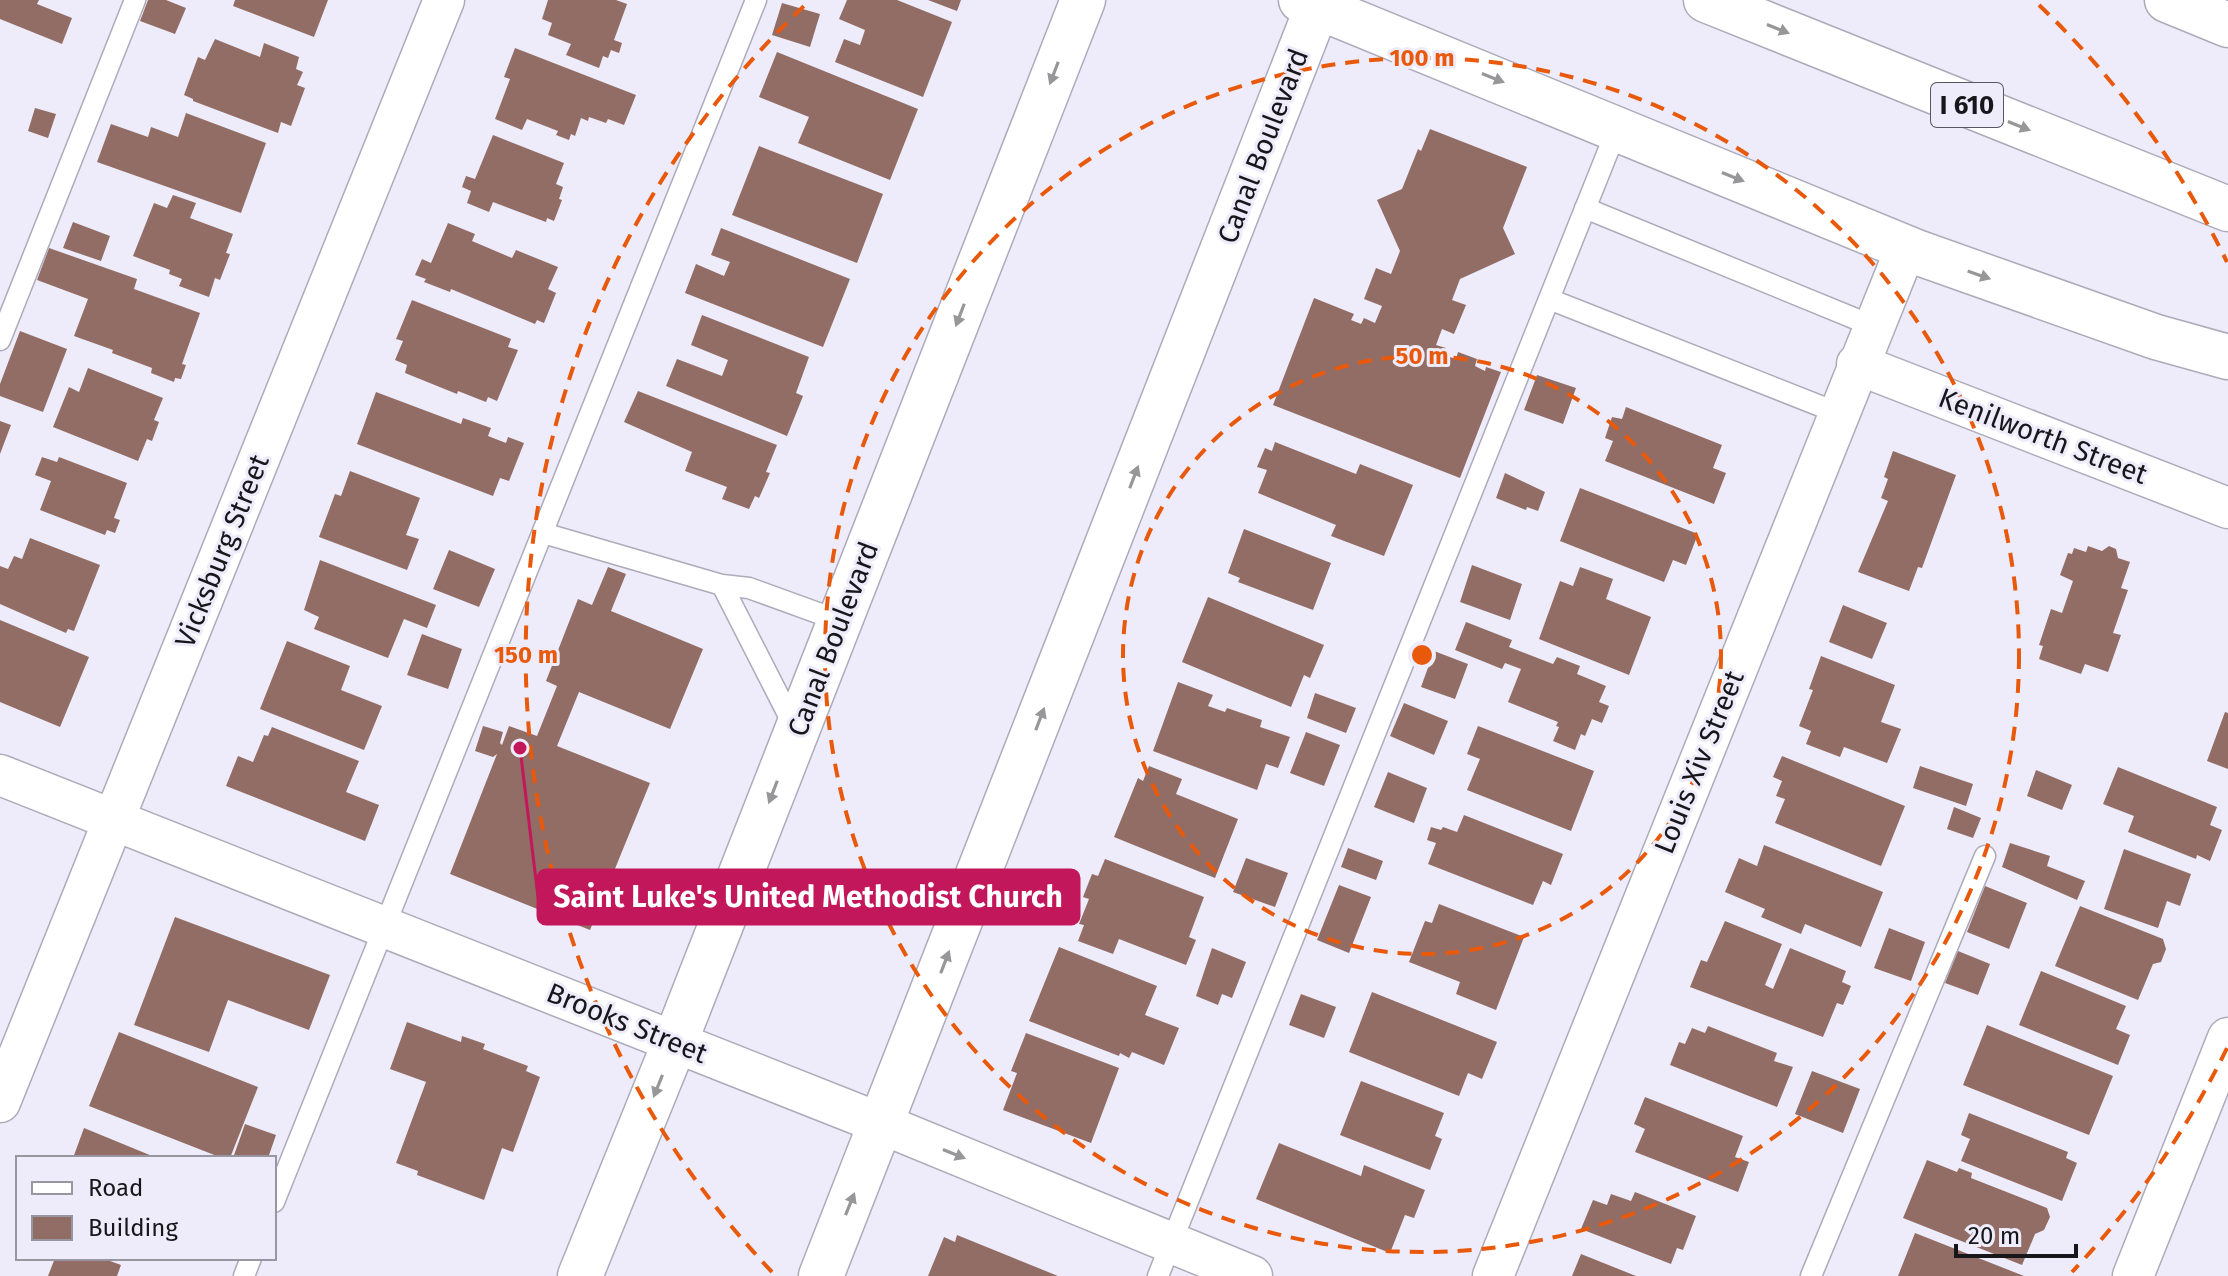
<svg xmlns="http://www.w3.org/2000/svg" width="2228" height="1276" font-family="'Fira Sans',sans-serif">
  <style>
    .building { fill: #926d66 }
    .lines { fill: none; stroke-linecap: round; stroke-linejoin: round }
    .service-casing { stroke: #adabb9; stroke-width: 23 }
    .minor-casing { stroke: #adabb9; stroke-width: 43 }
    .secondary-casing { stroke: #adabb9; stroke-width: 47 }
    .motorway-casing { stroke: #adabb9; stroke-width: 47 }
    .service { stroke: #fff; stroke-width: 20 }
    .minor { stroke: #fff; stroke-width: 40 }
    .secondary { stroke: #fff; stroke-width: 44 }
    .motorway { stroke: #fff; stroke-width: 44 }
    .oneway { fill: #979698 }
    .ring { fill: none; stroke: #e8590c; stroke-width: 4; stroke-dasharray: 14 10 }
    .labels { text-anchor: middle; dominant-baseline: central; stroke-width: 6; stroke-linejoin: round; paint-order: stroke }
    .shield { fill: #eeecfa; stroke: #58565e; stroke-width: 2 }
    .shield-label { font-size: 26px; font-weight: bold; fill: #17161b }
    .street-label { font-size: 28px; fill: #17161b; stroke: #eeecfa }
    .centre { fill: #e8590c; stroke: #eeecfa; stroke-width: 4 }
    .ring-label { font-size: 24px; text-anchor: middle; font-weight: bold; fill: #e8590c; stroke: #eeecfa; stroke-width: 6; stroke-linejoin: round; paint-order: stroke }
    .leader { fill: none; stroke: #c2185b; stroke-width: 3 }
    .callout-dot { fill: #c2185b; stroke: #eeecfa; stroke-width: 3 }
    .callout { fill: #c2185b; stroke: #c2185b; stroke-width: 3 }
    .callout-label { font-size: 30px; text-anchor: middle; font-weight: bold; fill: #fff }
  </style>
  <rect width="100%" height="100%" fill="#eeecfa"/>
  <!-- building -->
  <path class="building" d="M0,0H39L37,4L72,18L62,44L0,19Z
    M148,0H166L186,8L175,34L140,21Z
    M235,0H328L314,37L233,6Z
    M548,0H616L627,4L614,40L622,43L619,53L611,50L608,58L603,56L599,68L566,55L571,44L548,35L552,23L542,19Z
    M847,0H897L952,22L923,97L835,62L844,39L860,45L865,30L839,19Z
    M928,0H961L957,11Z
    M782,3L820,14L810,47L772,35Z
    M215,39L260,57L264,43L299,57L296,69L303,72L297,85L305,88L291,126L281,122L278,133L193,101V99L184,95L198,57L205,60Z
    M515,48L636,95L624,125L608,119L606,123L589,117L588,121L581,118L575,136L571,134L569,140L556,135L558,131L527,119L522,130L495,119L510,79L504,77Z
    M777,52L918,109L890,180L798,143L809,117L759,97Z
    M35,108L56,114L48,138L28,131Z
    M186,113L266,143L241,213L97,162L111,124L148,137L151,127L178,137Z
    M1430,129L1527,167L1503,228L1515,254L1460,279L1452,300L1466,305L1454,334L1442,329L1436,345L1446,348L1444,355L1456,359L1458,352L1477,359L1475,366L1485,371L1486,367L1501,372L1460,478L1273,405L1314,298L1354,314L1351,320L1361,324L1364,318L1375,323L1382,306L1364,299L1376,268L1391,274L1400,251L1377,200L1402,189L1418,149L1421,151Z
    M493,135L564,163L556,184L563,187L559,199L562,200L554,221L547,218L546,222L493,202L489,212L467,203L471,191L462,187L466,176L475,179Z
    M759,146L883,194L857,263L732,215Z
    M173,195L196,203L190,218L233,234L226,253L230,254L220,280L215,278L209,297L179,286L182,279L169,274L170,270L133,256L154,203L167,208Z
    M73,222L110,236L101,261L63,248Z
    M448,223L475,234L472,241L512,258L516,250L558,267L548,289L556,293L544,323L537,320L535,324L451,289L450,292L424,282L426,279L415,275L422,259L431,263Z
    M721,228L850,279L823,347L685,293L696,264L724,276L730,262L711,255Z
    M49,248L137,279L134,289L200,313L182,364L186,365L181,379L175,378L174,382L151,373L152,368L112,353L113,350L74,336L88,299L37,280Z
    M412,300L511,339L508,347L518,350L497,401L488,397L486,402L458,391L457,394L405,373L407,365L395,360L403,341L396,339Z
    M702,315L809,357L796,393L803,396L787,436L666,386L677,359L722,376L728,360L691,345Z
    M20,331L67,349L43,412L0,396V384Z
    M88,368L163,398L154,420L159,422L152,441L147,439L138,461L53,427L69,387L79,392Z
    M1537,375L1576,388L1563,424L1524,410Z
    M638,391L777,445L766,472L770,473L759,498L755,496L749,509L722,499L727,487L685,471L692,452L624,422Z
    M376,392L461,424L463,418L491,428L488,436L506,443L508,437L524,443L509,481L500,478L493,496L357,444Z
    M1626,407L1722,445L1713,468L1726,473L1714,504L1605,461L1613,441L1605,438L1612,417L1622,419Z
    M0,421L11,425L0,454Z
    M1275,442L1356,474L1360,464L1413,485L1384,556L1331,536L1336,525L1258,493L1267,470L1257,467L1265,448L1272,451Z
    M1893,451L1956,475L1922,568L1918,567L1909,591L1858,572L1888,501L1881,498L1888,479L1884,477Z
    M42,457L57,462L59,457L127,483L114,518L120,520L115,533L107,530L105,535L40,510L51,481L35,475Z
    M350,471L420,498L406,535L419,539L407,570L319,537L335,494L341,496Z
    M1505,473L1545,492L1538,511L1527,507L1526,510L1496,498Z
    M1580,488L1698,534L1686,565L1673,560L1664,582L1560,541Z
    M1244,529L1331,563L1313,610L1238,582L1240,578L1228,573Z
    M30,538L100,565L74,631L68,629L66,633L0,604V566L8,569L14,556L22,559Z
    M2088,546L2102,551L2109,546L2116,549L2118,558L2130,562L2121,588L2128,590L2113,633L2121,635L2108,672L2085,664L2081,674L2039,659L2043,646L2039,645L2051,609L2062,613L2073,581L2060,575L2068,553L2072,554L2074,548L2086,552Z
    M449,550L495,569L479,607L433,589Z
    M320,560L436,605L427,628L404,619L388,658L314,629L319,617L304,610Z
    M1472,565L1522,584L1510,620L1460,602Z
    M608,567L626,574L611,611L703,649L670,729L579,692L557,746L650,783L590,930L450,874L497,754L493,757L475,751L483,726L503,732L500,743L502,745L509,726L537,736L557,686L546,681L578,599L592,605Z
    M1580,567L1613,579L1606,599L1651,617L1629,675L1539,639L1560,581L1573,586Z
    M1208,597L1324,645L1310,678L1304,675L1291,707L1182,662Z
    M1843,605L1887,623L1872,659L1829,642Z
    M0,620L89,657L60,727L0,702Z
    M1466,622L1512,640L1509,647L1553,664L1557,657L1580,666L1577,674L1606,686L1599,702L1609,706L1602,723L1592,719L1585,736L1581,734L1575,750L1553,741L1559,727L1556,726L1558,722L1508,702L1521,669L1505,663L1502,669L1455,650Z
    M422,634L462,649L448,689L407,675Z
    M287,641L350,666L341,690L382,706L364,750L260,709Z
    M1434,651L1468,664L1455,699L1421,687Z
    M1821,656L1895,685L1881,722L1901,729L1887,763L1844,747L1840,757L1806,744L1811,731L1799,726L1813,690L1809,689Z
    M1178,682L1213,695L1208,706L1225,712L1227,708L1262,720L1260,727L1290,737L1278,768L1266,764L1257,790L1153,751Z
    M1315,693L1356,708L1346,733L1307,718Z
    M1404,703L1448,721L1434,755L1390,736Z
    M2225,712L2228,713V769L2207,761Z
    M1478,726L1594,771L1571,831L1467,790L1480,759L1467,754Z
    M272,727L359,761L346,792L379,805L365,841L226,786L238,756L253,762L264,735L268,736Z
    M1306,732L1340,745L1324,786L1290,773Z
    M1782,756L1905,806L1881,866L1775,823L1785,799L1776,796L1782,781L1773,777Z
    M1149,766L1182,779L1176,794L1238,819L1215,878L1114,837L1138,778L1143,781Z
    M1920,766L1973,784L1966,806L1913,788Z
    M2118,767L2217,807L2210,825L2222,830L2210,861L2197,855L2196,859L2128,832L2134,816L2103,804Z
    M2036,770L2072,785L2062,810L2027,796Z
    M1388,772L1427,788L1414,823L1374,807Z
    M1954,807L1981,818L1973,838L1947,829Z
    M1464,815L1563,854L1551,885L1543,881L1533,905L1428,864L1436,843L1427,840L1431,827L1441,830L1443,827L1457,832Z
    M2010,843L2050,856L2047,866L2085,881L2077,900L2002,867Z
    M1764,845L1883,892L1861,947L1805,924L1801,934L1761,917L1765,909L1725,892L1739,858L1757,866Z
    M1348,848L1383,861L1376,880L1341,867Z
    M2124,849L2191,874L2180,906L2167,901L2158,928L2104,909Z
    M1246,858L1288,873L1275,907L1233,892Z
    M1105,859L1204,897L1189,937L1196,940L1186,965L1119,939L1113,954L1078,941L1084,925L1079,924L1089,899L1083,897L1092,874L1098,876Z
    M1339,885L1371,897L1349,953L1317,940Z
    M1985,886L2027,903L2009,949L1967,932Z
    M1439,904L1524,937L1496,1010L1456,994L1460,982L1409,962L1425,921L1432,923Z
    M2080,906L2163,939L2166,949L2161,962L2153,964L2138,1000L2055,966Z
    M175,917L330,975L309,1030L228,1000L209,1052L134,1025Z
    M1725,921L1782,944L1765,985L1773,989L1790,948L1846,971L1842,982L1851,986L1843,1005L1837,1003L1823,1037L1690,987L1701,960L1707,962Z
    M1889,928L1925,942L1911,981L1874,968Z
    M1059,947L1157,986L1145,1015L1179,1028L1164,1065L1132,1052L1129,1058L1120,1053L1119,1056L1029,1021Z
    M1212,948L1246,962L1232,998L1222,994L1218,1005L1196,996Z
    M1958,951L1990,964L1978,995L1945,983Z
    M2041,971L2126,1006L2116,1029L2130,1035L2118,1065L2019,1025Z
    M1372,992L1497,1042L1482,1079L1468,1073L1459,1096L1349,1052Z
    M1301,994L1336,1007L1324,1038L1289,1025Z
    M407,1022L461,1042L462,1036L485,1044L483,1049L528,1066L526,1071L540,1077L513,1152L502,1148L484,1200L417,1175L418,1171L396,1163L426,1082L390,1069Z
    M1987,1025L2113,1076L2089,1135L1963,1085Z
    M1708,1026L1777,1053L1774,1061L1793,1067L1777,1107L1670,1065L1679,1042L1685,1044L1692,1028L1705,1033Z
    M119,1032L258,1087L230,1158H222L89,1106Z
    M1026,1033L1119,1068L1091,1143L1003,1110L1017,1073L1011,1071Z
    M1812,1071L1860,1089L1843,1133L1795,1114Z
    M1361,1081L1444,1113L1435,1136L1442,1139L1430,1170L1340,1135Z
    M1645,1097L1743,1136L1735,1157L1749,1162L1738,1192L1635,1152L1645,1129L1634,1124Z
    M1969,1113L2068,1152L2066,1158L2077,1163L2062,1201L1961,1161L1970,1139L1961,1135Z
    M245,1124L276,1135L268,1158H233Z
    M84,1128L157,1158H73Z
    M1279,1143L1361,1176L1364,1165L1425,1190L1414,1218L1405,1215L1390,1253L1256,1199Z
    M1927,1160L1957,1172L1959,1168L1972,1173L1971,1178L2047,1208L2050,1217L2044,1230L2035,1234L2022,1265L1903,1218Z
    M1635,1192L1696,1216L1683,1250L1677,1248L1671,1264L1581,1229L1593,1200L1607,1205L1611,1194L1631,1201Z
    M1915,1233L2024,1276H1898Z
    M957,1235L1058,1276H928L944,1237L955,1242Z
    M1581,1254L1636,1276H1572Z
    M55,1258H102L121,1265L117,1276H48Z"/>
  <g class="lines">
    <defs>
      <path id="service" d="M1585,208L1873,326
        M1549,299L1838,413
        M0,340L135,0
        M543,533L722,585L749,588L840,621
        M722,585L795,728
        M274,1202L756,0
        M244,1276L251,1258
        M1158,1276L1617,129
        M1811,1276L1985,856"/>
      <path id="minor" d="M1857,364L2228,508
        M0,775L882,1124L1252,1276
        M0,1102L444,0
        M1493,1276L1906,248
        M2133,1276L2228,1038"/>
      <path id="secondary" d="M580,1276L675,1042L1083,0
        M821,1276L1320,0"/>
      <path id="motorway" d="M1301,0L1919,253L2156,337L2228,357
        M1706,0L2228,209
        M2167,0L2228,25"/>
    </defs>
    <!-- service casing -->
    <use href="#service" class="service-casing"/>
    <!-- minor casing -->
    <use href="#minor" class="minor-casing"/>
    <!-- secondary casing -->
    <use href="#secondary" class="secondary-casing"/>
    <!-- motorway casing -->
    <use href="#motorway" class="motorway-casing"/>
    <!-- service -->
    <use href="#service" class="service"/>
    <!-- minor -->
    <use href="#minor" class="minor"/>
    <!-- secondary -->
    <use href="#secondary" class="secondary"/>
    <!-- motorway -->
    <use href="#motorway" class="motorway"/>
  </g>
  <!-- one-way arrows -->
  <defs><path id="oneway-solid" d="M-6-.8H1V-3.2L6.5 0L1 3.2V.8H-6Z" transform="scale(2)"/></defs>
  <g class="oneway">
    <use href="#oneway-solid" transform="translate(1778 29) rotate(22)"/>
    <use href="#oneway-solid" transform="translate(1054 73) rotate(111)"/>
    <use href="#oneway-solid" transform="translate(1493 78) rotate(22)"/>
    <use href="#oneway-solid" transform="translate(2019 126) rotate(22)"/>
    <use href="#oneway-solid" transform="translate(1733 177) rotate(22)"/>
    <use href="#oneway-solid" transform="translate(1979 275) rotate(19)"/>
    <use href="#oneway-solid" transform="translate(960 315) rotate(111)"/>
    <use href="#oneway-solid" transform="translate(1134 477) rotate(-69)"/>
    <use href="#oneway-solid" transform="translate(1040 719) rotate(-69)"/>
    <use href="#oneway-solid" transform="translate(773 792) rotate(111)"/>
    <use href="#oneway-solid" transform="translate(945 962) rotate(-69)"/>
    <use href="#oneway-solid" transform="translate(658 1086) rotate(112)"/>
    <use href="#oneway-solid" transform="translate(954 1154) rotate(22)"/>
    <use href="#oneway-solid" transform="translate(850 1204) rotate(-68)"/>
  </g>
  <!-- distance rings -->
  <g class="ring">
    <circle cx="1422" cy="655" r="299"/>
    <circle cx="1422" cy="655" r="597"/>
    <path d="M2227 1048A896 896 0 0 1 2072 1272M772 1272A896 896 0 0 1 805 5M2039 5A896 896 0 0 1 2227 262"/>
  </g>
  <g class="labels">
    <!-- shield labels -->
    <rect class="shield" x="1931" y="83" width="72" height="44" rx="6"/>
    <g class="shield-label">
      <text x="1967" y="105">I 610</text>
    </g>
    <!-- street labels -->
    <g class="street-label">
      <text transform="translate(1263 146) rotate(-69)">Canal Boulevard</text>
      <text transform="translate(2043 436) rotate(21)">Kenilworth Street</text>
      <text transform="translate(222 551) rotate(-68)">Vicksburg Street</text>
      <text transform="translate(833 639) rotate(-69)">Canal Boulevard</text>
      <text transform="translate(1699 762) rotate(-68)">Louis Xiv Street</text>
      <text transform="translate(627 1023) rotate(22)">Brooks Street</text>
    </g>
  </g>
  <circle cx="1422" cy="655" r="12" class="centre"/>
  <g class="ring-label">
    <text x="1422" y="66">100 m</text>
    <text x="1422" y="364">50 m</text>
    <text x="526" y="663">150 m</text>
  </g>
  <!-- callouts -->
  <path class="leader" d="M520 748L538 897"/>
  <circle class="callout-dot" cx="520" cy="748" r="8"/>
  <rect class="callout" x="538" y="870" width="541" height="54" rx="8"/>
  <g class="callout-label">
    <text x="808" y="907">Saint Luke's United Methodist Church</text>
  </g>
  <!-- legend -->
  <rect x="16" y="1156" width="260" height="104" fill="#eeecfa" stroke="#9896a1" stroke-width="2"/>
  <rect x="32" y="1182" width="40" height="12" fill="#ffffff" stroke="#9896a1" stroke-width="2"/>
  <text x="88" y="1196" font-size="24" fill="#17161b">Road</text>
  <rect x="32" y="1216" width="40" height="24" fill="#926d66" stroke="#9896a1" stroke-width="2"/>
  <text x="88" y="1236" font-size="24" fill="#17161b">Building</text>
  <!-- scale -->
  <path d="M1956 1244v12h120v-12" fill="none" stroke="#17161b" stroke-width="4"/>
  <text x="1968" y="1244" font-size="24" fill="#17161b" stroke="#eeecfa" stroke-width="6" paint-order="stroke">20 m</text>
</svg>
